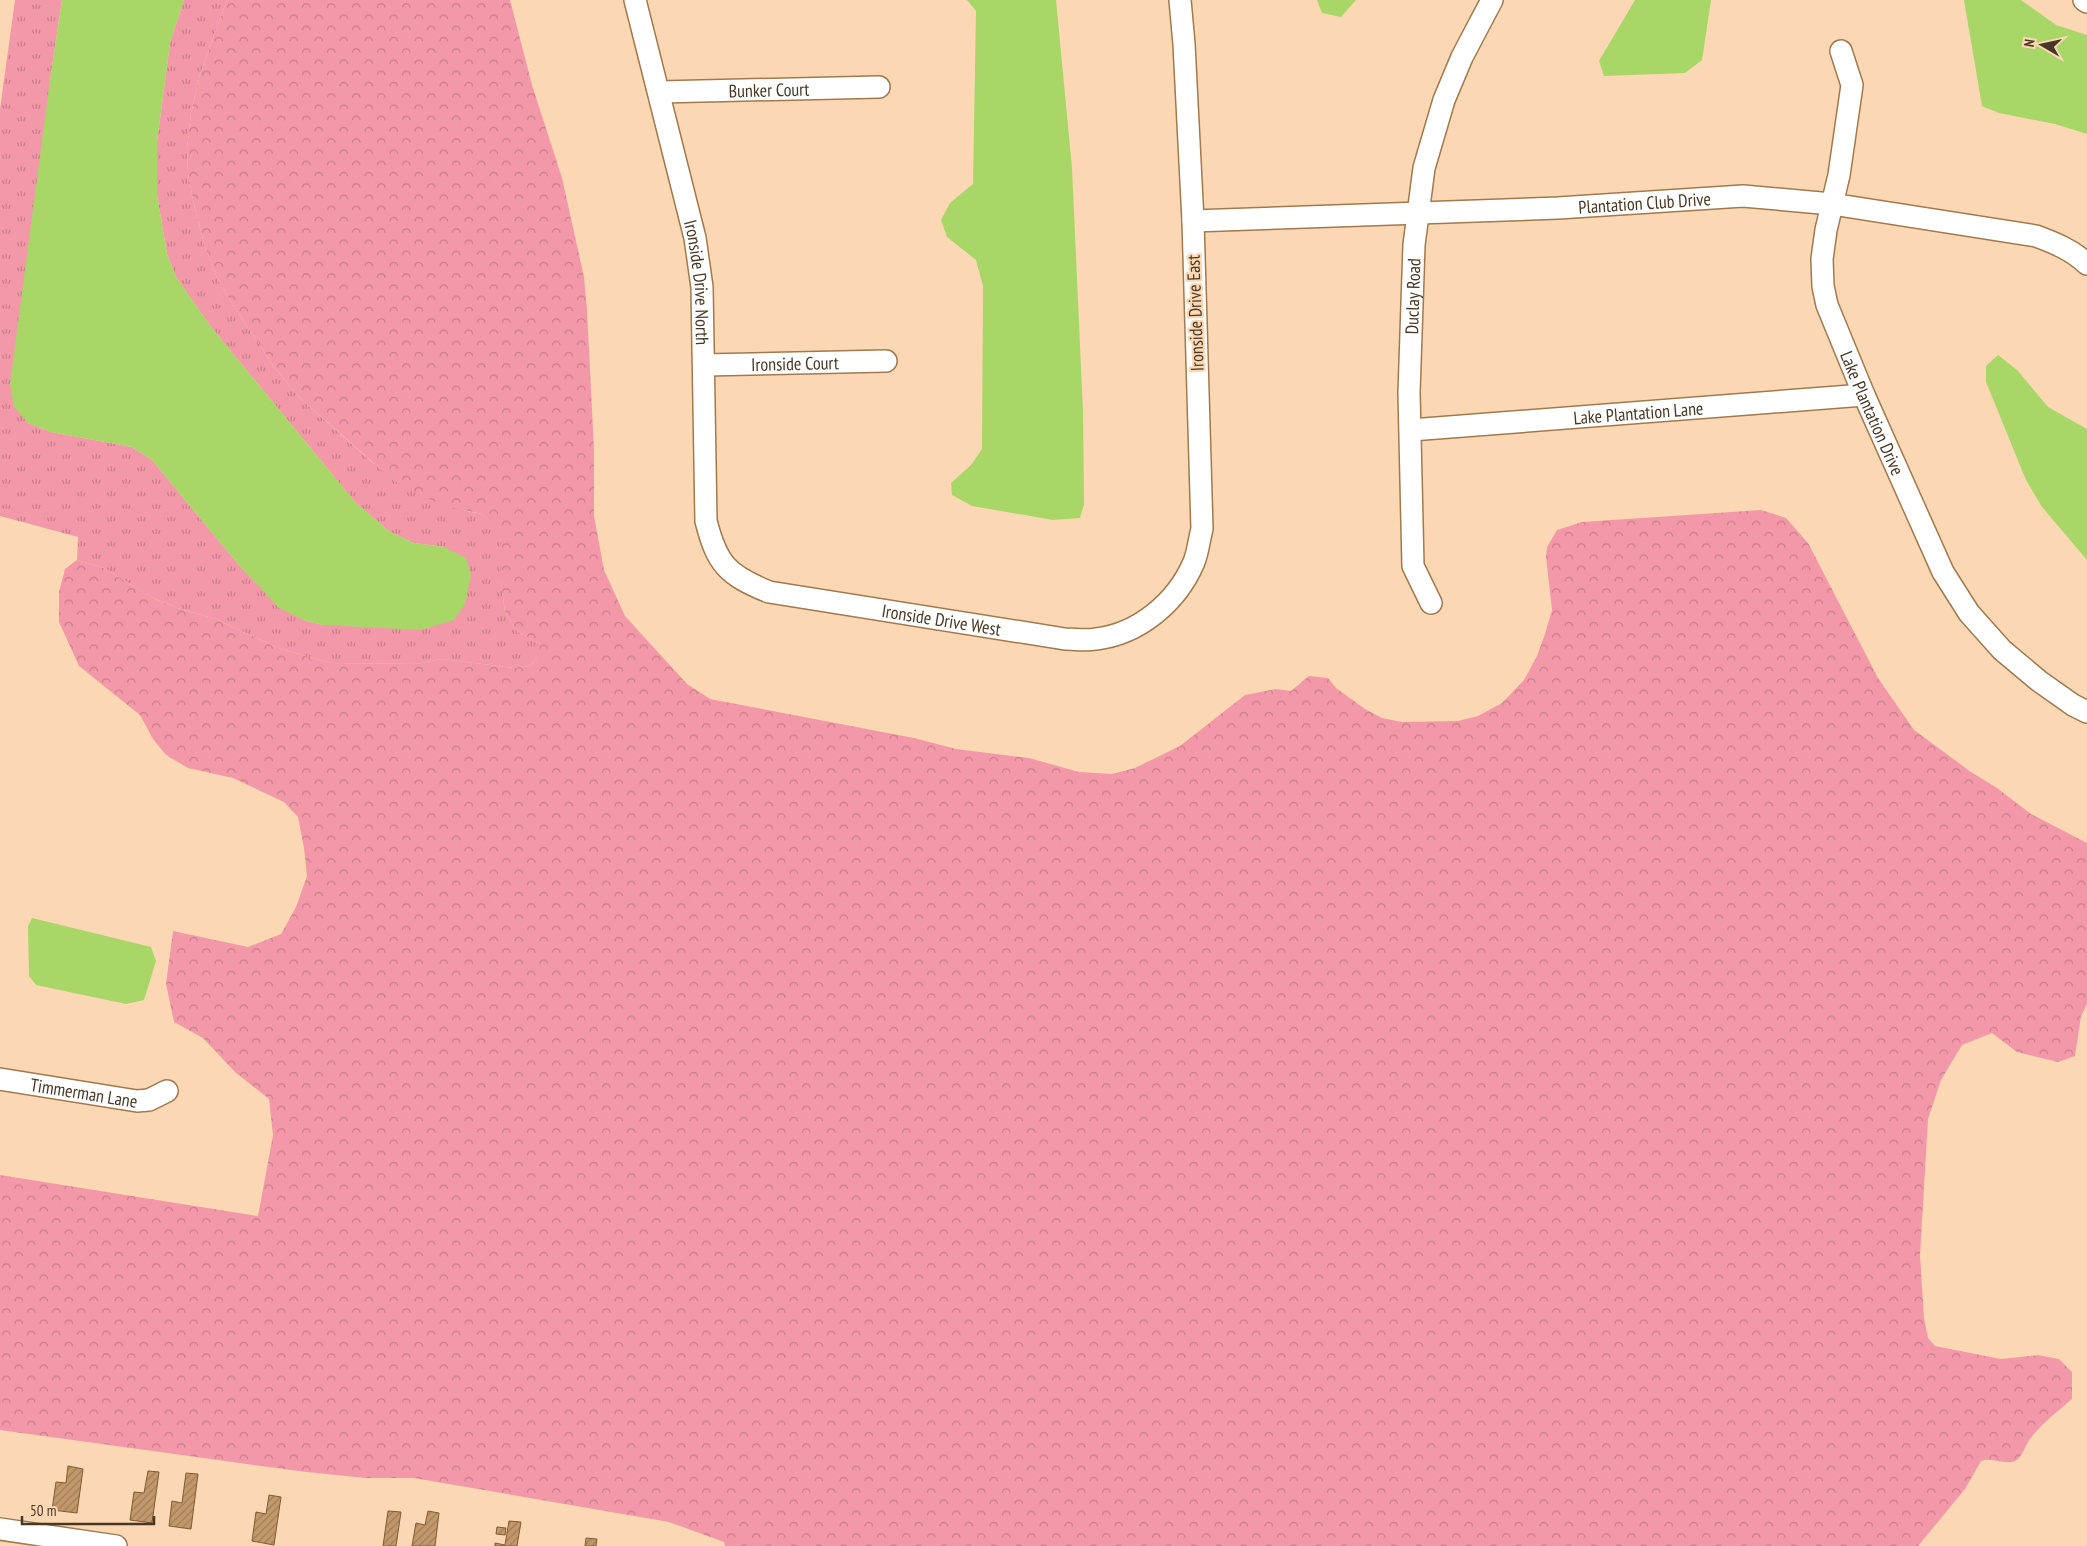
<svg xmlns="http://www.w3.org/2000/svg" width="2087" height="1546" font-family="'PT Sans Narrow',sans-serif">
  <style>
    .grass { fill: url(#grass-tufts) }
    .forest { fill: url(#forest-crowns) }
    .water { fill: #a8d667 }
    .building { fill: url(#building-hatch); stroke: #815a2f }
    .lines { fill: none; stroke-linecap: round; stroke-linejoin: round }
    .minor-casing { stroke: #a1794d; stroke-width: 24 }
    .minor { stroke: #fff; stroke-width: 21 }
    .labels { text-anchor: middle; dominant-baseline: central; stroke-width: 4.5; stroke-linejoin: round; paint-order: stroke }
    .street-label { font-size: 18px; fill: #483724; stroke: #fbd8b3 }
  </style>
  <defs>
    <pattern id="grass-tufts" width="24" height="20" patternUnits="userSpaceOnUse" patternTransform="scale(1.25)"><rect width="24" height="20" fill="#f398a9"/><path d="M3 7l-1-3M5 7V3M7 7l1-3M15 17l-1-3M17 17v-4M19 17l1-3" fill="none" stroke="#c77d89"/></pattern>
    <pattern id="forest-crowns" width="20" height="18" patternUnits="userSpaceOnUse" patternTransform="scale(1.25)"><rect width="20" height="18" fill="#f398a9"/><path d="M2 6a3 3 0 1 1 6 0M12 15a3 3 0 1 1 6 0" fill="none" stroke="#c77d89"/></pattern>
    <pattern id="building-hatch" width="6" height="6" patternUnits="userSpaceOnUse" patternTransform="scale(1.25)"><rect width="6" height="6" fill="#c2986b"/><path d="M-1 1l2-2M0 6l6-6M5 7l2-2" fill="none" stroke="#a07d58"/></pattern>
  </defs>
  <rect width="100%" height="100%" fill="#fbd8b3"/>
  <!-- grass -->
  <path class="grass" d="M15,0H62L50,80L28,423L51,432L132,447L152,460L238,564L279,607L306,621L323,625L444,547L414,543L390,532L355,502L211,327L176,277L167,254L157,195V142L170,43L184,0H227L200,74L191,113L187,148L188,173L194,205L205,247L217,278L230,300L274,367L300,398L373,463L466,511L482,514L497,527L501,542V582L505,613L517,631L537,643V658L531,665L514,668L442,659L416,664L331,663L278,648L216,619L180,609L153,598L104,568L77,560L78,537L0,516V109Z"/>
  <!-- forest -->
  <path class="forest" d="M227,0H510L532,85L562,178L584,277L587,310L594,451V516L604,570L625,616L687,684L710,699L914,738L956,749L1029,758L1079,772L1112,774L1135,768L1180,746L1245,695L1276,689L1291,691L1309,676L1328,678L1336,688L1365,709L1382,718L1402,722L1458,721L1478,716L1502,703L1524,680L1537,656L1545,634L1552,610L1546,557L1547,547L1557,530L1582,522L1761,510L1786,518L1808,543L1878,678L1914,730L1971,772L1997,788L2031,814L2087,843V1004L2081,1016L2075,1056L2058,1062L2017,1052L1992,1033L1962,1045L1941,1080L1928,1119L1920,1256L1924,1318L1928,1338L1935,1346L2001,1359L2038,1355L2059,1359L2072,1372V1399C2057,1412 2042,1423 2030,1439C2025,1445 2023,1457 2015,1461C2004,1465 1992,1457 1981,1461L1965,1489L1918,1546H725L724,1542L669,1522L414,1478H365L298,1471L0,1430V1175L258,1216L273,1135L269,1099L235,1072L203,1038L174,1022L166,984L173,931L248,947L281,934L296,907L307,876L304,848L298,817L284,802L233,778L188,768L166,755L153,739L140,715L79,666L59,622V592L65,569L77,560L104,568L153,598L180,609L216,619L278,648L331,663L416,664L442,659L514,668L531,665L537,658V643L517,631L505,613L501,582V542L496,527L482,514L441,505L394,481L300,398L274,367L230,300L217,278L205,247L194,205L188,173L187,148L191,113L200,74Z"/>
  <!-- water -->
  <path class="water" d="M62,0H184L170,43L157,142V195L167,254L176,277L211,327L355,502L390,532L414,543L444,547L466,558L471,575L465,604L454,620L421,630L323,625L306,621L279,608L238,564L152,460L132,447L51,432L28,423L14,407L10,384L50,80Z
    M967,0H1056L1072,168L1083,412L1084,504L1080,518L1053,520L972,506L952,495L951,483L971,465L982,449L983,286L976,260L947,237L941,220L950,203L973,184L976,11Z
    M1317,0H1356L1341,17L1322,13Z
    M1635,0H1711L1702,60L1685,73L1604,76L1599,61Z
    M1964,0H2021L2056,25L2087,35V134L2055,124L1999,113L1982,106Z
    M1998,355L2017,370L2048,407L2087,429V560L2042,507L2026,480L1986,382V366Z
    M32,918L151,947L156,961L144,1000L126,1004L36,985L29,976L28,926Z"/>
  <!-- building -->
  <path class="building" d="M68,1466L83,1469L77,1513L52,1510L56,1482L66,1483Z
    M148,1471L159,1472L152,1523L130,1520L134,1492L144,1493Z
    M186,1473L198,1474L191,1529L169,1526L172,1501L182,1503Z
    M269,1495L281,1497L274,1545L252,1541L256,1512L266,1514Z
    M388,1511L401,1512L396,1546H383Z
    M428,1511L439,1513L435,1546H412L416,1523L425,1525Z
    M509,1521L521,1522L517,1546H495V1543L505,1545Z
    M497,1527L506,1528L505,1535L496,1534Z
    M586,1538L597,1539L596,1546H585Z"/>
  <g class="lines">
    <defs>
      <g id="minor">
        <path id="s1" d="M635,0L695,238L702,287L706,521C717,564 727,575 769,592L1065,639C1075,639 1086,641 1096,639C1139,634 1177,602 1194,562C1198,552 1199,540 1202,529L1193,221L1184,44L1180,0"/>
        <path d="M2084,0L2087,2"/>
        <path id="s2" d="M1841,51L1852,85L1839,175L1826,230L1822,259L1823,286L1827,305L1864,395L1943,572L1969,613L2002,650L2039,681L2073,705L2087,712"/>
        <path id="s3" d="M659,92L879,87"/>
        <path id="s4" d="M1193,221L1558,208L1743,196L1832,204L2036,236C2055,243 2072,250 2087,264"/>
        <path id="s5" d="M705,365L886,361"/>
        <path id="s6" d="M1411,430L1864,395"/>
        <path id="s7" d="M1431,603L1413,566L1409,393L1414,245L1424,168L1444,100L1462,57L1492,0"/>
        <path id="s8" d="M0,1079L137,1101L149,1100L167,1091"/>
        <path d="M0,1529L116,1546"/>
      </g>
    </defs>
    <!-- minor casing -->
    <use href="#minor" class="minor-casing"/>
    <!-- minor -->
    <use href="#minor" class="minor"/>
  </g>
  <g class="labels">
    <!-- street labels -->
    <g class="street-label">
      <text stroke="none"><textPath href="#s3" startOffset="110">Bunker Court</textPath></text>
      <text stroke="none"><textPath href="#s4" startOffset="452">Plantation Club Drive</textPath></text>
      <text stroke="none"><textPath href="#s1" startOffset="290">Ironside Drive North</textPath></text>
      <text stroke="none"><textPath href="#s7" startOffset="311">Duclay Road</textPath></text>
      <text transform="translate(1195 313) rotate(-92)">Ironside Drive East</text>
      <text stroke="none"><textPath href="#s5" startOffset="90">Ironside Court</textPath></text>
      <text stroke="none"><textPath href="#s6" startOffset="228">Lake Plantation Lane</textPath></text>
      <text stroke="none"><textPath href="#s2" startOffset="376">Lake Plantation Drive</textPath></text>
      <text stroke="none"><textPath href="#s1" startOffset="804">Ironside Drive West</textPath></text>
      <text stroke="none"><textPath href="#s8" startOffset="85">Timmerman Lane</textPath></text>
    </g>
  </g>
  <!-- north arrow -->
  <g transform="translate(2042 45) rotate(279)" stroke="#fbd8b3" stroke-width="4" paint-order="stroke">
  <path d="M0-4L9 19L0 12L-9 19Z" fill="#483724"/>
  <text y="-8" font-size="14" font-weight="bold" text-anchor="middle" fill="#483724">N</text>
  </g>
  <!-- scale -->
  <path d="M22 1516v8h132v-8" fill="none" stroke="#483724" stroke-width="2.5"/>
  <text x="30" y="1516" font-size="15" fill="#483724" stroke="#fbd8b3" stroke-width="4" paint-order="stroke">50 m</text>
</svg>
